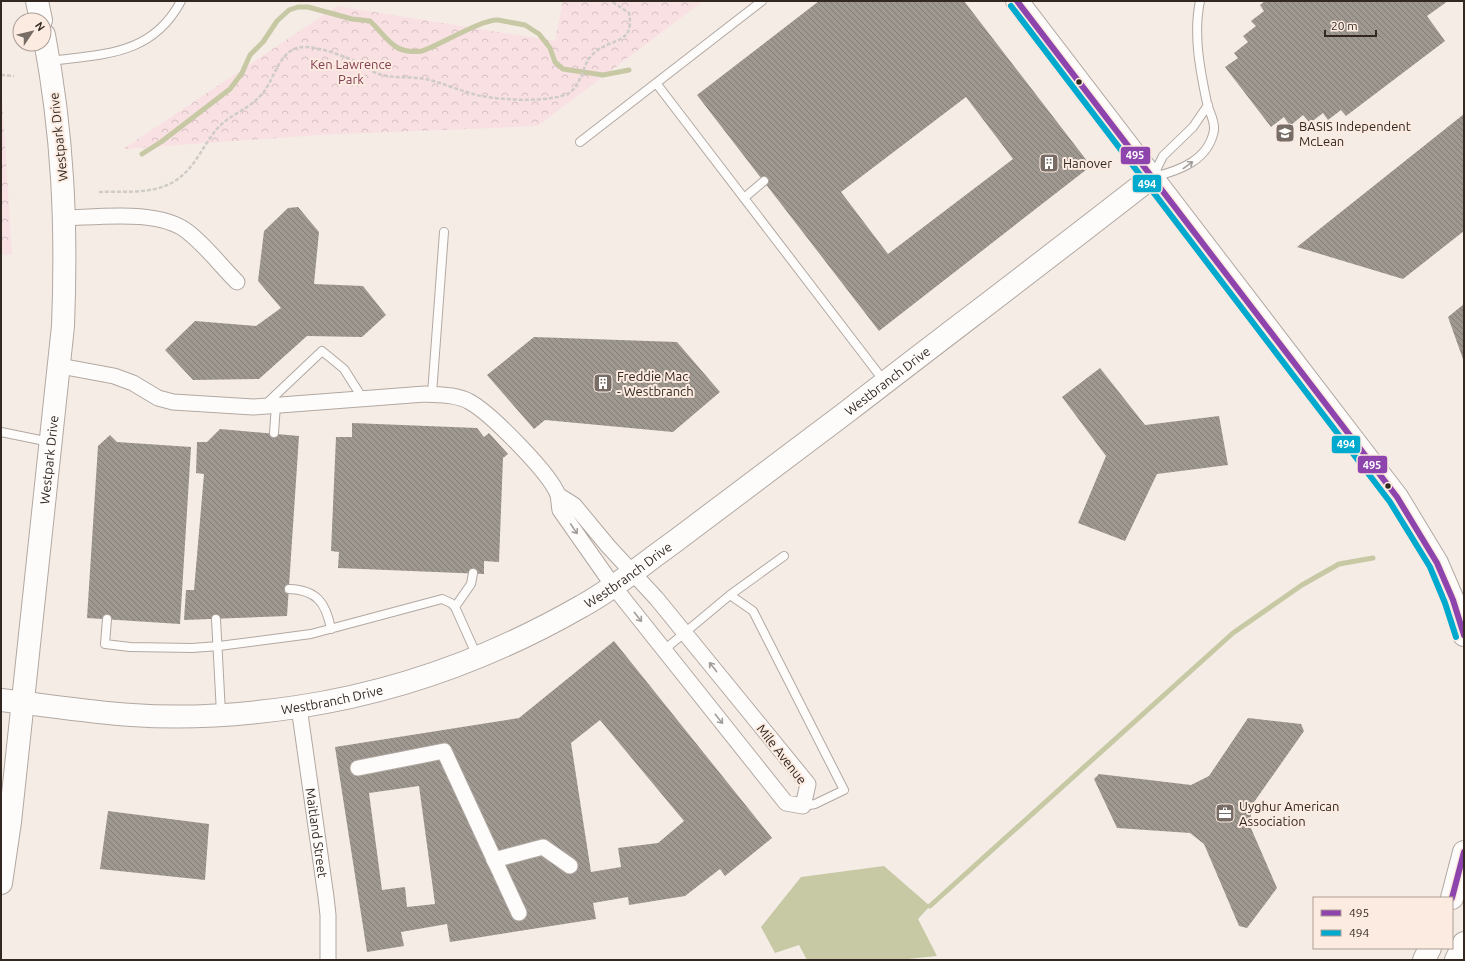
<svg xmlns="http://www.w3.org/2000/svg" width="1465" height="961" font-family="Ubuntu,sans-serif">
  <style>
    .park { fill: url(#park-crowns) }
    .water { fill: #c6c9a4 }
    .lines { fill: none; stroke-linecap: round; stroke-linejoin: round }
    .stream { stroke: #c6c9a4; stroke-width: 5 }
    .building { fill: url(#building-back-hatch); fill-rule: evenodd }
    .lane-casing { stroke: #b1a8a2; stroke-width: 10 }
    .street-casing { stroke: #b1a8a2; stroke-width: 17 }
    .secondary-casing { stroke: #b1a8a2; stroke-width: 24 }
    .path { stroke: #cfccc8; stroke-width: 2.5; stroke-dasharray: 4 2; stroke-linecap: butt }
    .lane { stroke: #fefcfb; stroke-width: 8 }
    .street { stroke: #fefcfb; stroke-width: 15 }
    .secondary { stroke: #fefcfb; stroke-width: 22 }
    .bus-1-casing { stroke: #fcebe0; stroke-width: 9 }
    .bus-2-casing { stroke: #fcebe0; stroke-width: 9 }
    .bus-1 { stroke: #8e44ad; stroke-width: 6 }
    .bus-2 { stroke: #00a9ce; stroke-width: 6 }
    .oneway { stroke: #a29d99 }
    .bus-dot { fill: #322821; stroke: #fcebe0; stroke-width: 1.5 }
    .labels { text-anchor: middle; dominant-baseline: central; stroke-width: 4; stroke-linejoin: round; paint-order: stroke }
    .park-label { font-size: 13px; fill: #813c53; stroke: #fcebe0 }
    .poi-label { font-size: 13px; fill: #322821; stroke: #fcebe0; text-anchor: start }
    .street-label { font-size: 13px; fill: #322821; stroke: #fcebe0 }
    .line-badge { stroke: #fcebe0; stroke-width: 1.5 }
    .badge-label { font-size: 11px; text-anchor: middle; font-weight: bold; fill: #fff }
  </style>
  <defs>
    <pattern id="park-crowns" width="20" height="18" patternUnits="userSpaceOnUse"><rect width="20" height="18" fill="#f8e0e3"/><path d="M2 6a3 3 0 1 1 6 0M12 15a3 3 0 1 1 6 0" fill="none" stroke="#d5c0c2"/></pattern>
    <pattern id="building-back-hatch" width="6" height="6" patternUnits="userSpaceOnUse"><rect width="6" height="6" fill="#9f9891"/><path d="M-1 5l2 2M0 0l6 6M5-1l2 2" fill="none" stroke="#827c76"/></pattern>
  </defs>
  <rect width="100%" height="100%" fill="#f6ece6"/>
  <!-- park -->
  <path class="park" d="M563,1H703L538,126L319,135L123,149L337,6L555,41Z
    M1,81L12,255L1,254Z"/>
  <!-- water -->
  <path class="water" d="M884,866L930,906L918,919L937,956L898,960H807L799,945L775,953L761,927L801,877Z"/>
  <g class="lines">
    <!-- stream -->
    <path class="stream" d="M142,154L161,142L230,89L242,73L250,55L263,42L277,21L289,10L298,7H308L352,19L370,21C388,38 393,55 422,51C440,45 482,19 498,20L525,25L539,34L550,48L555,62L563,69L603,75L629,70
      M930,906L1233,633L1302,585L1339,564L1373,558"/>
  </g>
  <!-- building -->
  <path class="building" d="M819,1H964L1091,166L879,331L697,95ZM966,97L1013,159L888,254L841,192Z
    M1265,1H1448L1427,16L1445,41L1346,116L1341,110L1328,120L1323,113L1310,123L1303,115L1290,126L1284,117L1271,127L1225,67L1238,58L1234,53L1248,42L1243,36L1256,26L1251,21L1264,11L1260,5Z
    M1464,114V231L1403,279L1297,247Z
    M298,207L319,232L314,284L363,286L386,315L362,337L307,336L259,379L193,380L165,350L195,321L256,326L281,308L258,281L264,231L288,208Z
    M1464,304V362L1448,317Z
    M534,337L677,342L720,392L673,432L545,420L534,429L487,375Z
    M1100,368L1145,425L1219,416L1228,465L1157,474L1125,541L1078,523L1106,456L1062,397Z
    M352,423L477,428L484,437L489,433L508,454L503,458L499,562L484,561V574L338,568L339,552L331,551L336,437H352Z
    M220,429L299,436L287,616L184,620L186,590H194L204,474L196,473L197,442H207Z
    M110,435L117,442L191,447L180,624L87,618L98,446Z
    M614,641L772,838L725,876L720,869L685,896L629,905L628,897L593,903L596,919L450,942L447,924L401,932L404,946L367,952L335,747L519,718ZM600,720L684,821L658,843L618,848L621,867L591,872L571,743ZM419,786L435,904L407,907L405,887L382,890L369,793Z
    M1248,718L1301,724L1304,731L1252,805L1250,826L1277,888L1247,928L1239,926L1204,844L1190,833L1117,828L1094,779L1099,774L1191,785L1209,776Z
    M108,811L209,824L205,880L100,869Z"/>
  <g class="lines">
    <defs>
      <path id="lane" d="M49,61C103,54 152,56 181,1
        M656,83L884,381
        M580,142L762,1
        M1153,176L1163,156L1193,127L1208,105
        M1153,177C1179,171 1209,160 1214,130C1215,120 1209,112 1207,103C1200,70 1193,34 1200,1
        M744,198L764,181
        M432,394L444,232
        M266,404L322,351L344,369L363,399
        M1,432L50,442
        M274,433L276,405
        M289,589C317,590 326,603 331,629
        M730,595L753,611L844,790L815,804L803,806
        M455,607L477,656
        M107,619L105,644L130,647L192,648L219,646L311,634L442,599L451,603L455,607L471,584L473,573
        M216,619L221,713
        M664,650L730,595L784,556"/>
      <g id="street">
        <path d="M65,218C100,217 160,209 188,232C206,246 221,266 237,282"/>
        <path d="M60,366L114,376L133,383L158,398L173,402L253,407L425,394C439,395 456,394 470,402C490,413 550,473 558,495C559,499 559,505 560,510L614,587L786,803L803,806L808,784L657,599L608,546L574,505L558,495"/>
        <path id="s1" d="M299,707L326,897L328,915V960"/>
        <path d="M358,768L444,751L519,913"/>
        <path d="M494,860L543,847L570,866"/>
      </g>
      <g id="secondary">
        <path d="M37,1L41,20"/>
        <path d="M1017,1L1397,497L1437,563L1453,600L1464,635"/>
        <path id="s2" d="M1,700C45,705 88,712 132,715C187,719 243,715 297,707C397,692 495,656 582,606C615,588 643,564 674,542C732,499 790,455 848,411C949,333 1051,256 1152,177"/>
        <path id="s3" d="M1,883L10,822L63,326C67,225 63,134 44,35"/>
        <path d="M1452,898L1464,852"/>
        <path d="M1424,960L1430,948"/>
        <path d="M1456,960L1464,943"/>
      </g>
    </defs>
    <!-- lane casing -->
    <use href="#lane" class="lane-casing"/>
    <!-- street casing -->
    <use href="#street" class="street-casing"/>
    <!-- secondary casing -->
    <use href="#secondary" class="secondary-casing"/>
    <!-- path -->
    <path class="path" d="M1,75L14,76
      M99,192C123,191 153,195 175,181C195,168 202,147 216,130C229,114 249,110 262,94C276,78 279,46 306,47C323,48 344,56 359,63C366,67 372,72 379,74C394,79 410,76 425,79C444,83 462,92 481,96C502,100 550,103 569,93C582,85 582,64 593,54C610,37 635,46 629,13L611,1"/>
    <!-- lane -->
    <use href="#lane" class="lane"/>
    <!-- street -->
    <use href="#street" class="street"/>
    <!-- secondary -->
    <use href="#secondary" class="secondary"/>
    <defs>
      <path id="bus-1" d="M1017,1L1397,497L1437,563L1453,600L1464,635
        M1452,898L1464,852"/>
      <path id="bus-2" d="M1011,6L1390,502L1430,567L1445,603L1456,637"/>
    </defs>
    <!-- bus-1 casing -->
    <use href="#bus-1" class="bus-1-casing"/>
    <!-- bus-2 casing -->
    <use href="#bus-2" class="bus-2-casing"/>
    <!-- bus-1 -->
    <use href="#bus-1" class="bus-1"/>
    <!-- bus-2 -->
    <use href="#bus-2" class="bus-2"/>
  </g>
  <!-- one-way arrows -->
  <defs><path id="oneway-shaft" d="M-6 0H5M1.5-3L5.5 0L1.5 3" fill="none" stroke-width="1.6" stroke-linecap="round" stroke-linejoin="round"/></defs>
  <g class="oneway">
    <use href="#oneway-shaft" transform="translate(1188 165) rotate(-36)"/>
    <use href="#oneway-shaft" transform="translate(574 529) rotate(56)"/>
    <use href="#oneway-shaft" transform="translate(638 617) rotate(52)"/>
    <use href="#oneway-shaft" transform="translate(713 667) rotate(-129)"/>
    <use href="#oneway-shaft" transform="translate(719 719) rotate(51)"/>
  </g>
  <!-- icons -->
  <defs>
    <symbol id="school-square" viewBox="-11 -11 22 22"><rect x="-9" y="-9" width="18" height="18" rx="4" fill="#776d66" stroke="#fcebe0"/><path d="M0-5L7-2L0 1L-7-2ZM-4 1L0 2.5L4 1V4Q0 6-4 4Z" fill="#fff"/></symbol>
    <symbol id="building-square" viewBox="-11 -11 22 22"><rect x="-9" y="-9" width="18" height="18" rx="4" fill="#776d66" stroke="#fcebe0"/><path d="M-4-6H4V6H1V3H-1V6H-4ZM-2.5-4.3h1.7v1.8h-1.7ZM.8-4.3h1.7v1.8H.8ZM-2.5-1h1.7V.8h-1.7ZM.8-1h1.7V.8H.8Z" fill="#fff"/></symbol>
    <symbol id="office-square" viewBox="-11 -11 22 22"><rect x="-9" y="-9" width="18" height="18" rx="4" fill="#776d66" stroke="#fcebe0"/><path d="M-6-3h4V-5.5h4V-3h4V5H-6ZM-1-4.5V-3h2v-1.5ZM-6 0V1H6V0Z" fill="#fff"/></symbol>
  </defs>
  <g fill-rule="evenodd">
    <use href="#school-square" x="1274" y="122" width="22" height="22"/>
    <use href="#building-square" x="1038" y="152" width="22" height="22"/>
    <use href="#building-square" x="592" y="372" width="22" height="22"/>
    <use href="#office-square" x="1214" y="802" width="22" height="22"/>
  </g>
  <!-- markers -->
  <g class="bus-dot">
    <circle cx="1079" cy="82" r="3.5"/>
    <circle cx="1388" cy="486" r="3.5"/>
  </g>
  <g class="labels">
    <!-- park labels -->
    <g class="park-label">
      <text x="351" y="64">Ken Lawrence<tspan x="351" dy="15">Park</tspan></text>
    </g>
    <!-- poi labels -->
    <g class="poi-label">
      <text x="1299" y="126">BASIS Independent<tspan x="1299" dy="15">McLean</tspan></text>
      <text x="1063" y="163">Hanover</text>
      <text x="617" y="376">Freddie Mac<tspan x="617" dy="15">- Westbranch</tspan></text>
      <text x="1239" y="806">Uyghur American<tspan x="1239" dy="15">Association</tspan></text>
    </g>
    <!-- street labels -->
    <g class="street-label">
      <text transform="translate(58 137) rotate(-96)">Westpark Drive</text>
      <text stroke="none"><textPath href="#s2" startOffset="981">Westbranch Drive</textPath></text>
      <text stroke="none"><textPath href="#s3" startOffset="426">Westpark Drive</textPath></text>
      <text stroke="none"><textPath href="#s2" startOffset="657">Westbranch Drive</textPath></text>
      <text stroke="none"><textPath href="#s2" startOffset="333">Westbranch Drive</textPath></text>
      <text transform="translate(782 754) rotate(52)">Mile Avenue</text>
      <text stroke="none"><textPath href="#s1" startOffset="127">Maitland Street</textPath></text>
    </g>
  </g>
  <g class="line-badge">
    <rect x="1120" y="146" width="31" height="19" rx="4" fill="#8e44ad"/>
    <rect x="1132" y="174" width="30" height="19" rx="4" fill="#00a9ce"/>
    <rect x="1331" y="435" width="30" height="19" rx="4" fill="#00a9ce"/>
    <rect x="1357" y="455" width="31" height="19" rx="4" fill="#8e44ad"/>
  </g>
  <g class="badge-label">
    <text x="1135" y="159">495</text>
    <text x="1147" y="188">494</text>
    <text x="1346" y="448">494</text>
    <text x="1372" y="469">495</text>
  </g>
  <!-- border -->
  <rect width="1465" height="961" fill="none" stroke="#322821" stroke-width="4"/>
  <!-- legend -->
  <rect x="1313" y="897" width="140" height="52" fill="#fcebe0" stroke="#ab9d94"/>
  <rect x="1321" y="910" width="20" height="6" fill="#8e44ad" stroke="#ab9d94"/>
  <text x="1349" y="917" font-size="12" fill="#322821">495</text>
  <rect x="1321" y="930" width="20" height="6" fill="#00a9ce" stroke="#ab9d94"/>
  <text x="1349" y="937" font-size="12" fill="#322821">494</text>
  <!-- north arrow -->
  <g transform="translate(32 32) rotate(55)"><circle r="19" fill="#fcebe0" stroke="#ab9d94"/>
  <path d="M0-3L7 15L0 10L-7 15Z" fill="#776d66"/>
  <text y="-6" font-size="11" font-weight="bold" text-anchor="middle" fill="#322821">N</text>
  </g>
  <!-- scale -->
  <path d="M1325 30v6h51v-6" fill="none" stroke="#322821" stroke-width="2"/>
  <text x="1331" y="30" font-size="12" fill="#322821" stroke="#fcebe0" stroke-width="3" paint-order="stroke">20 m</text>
</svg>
